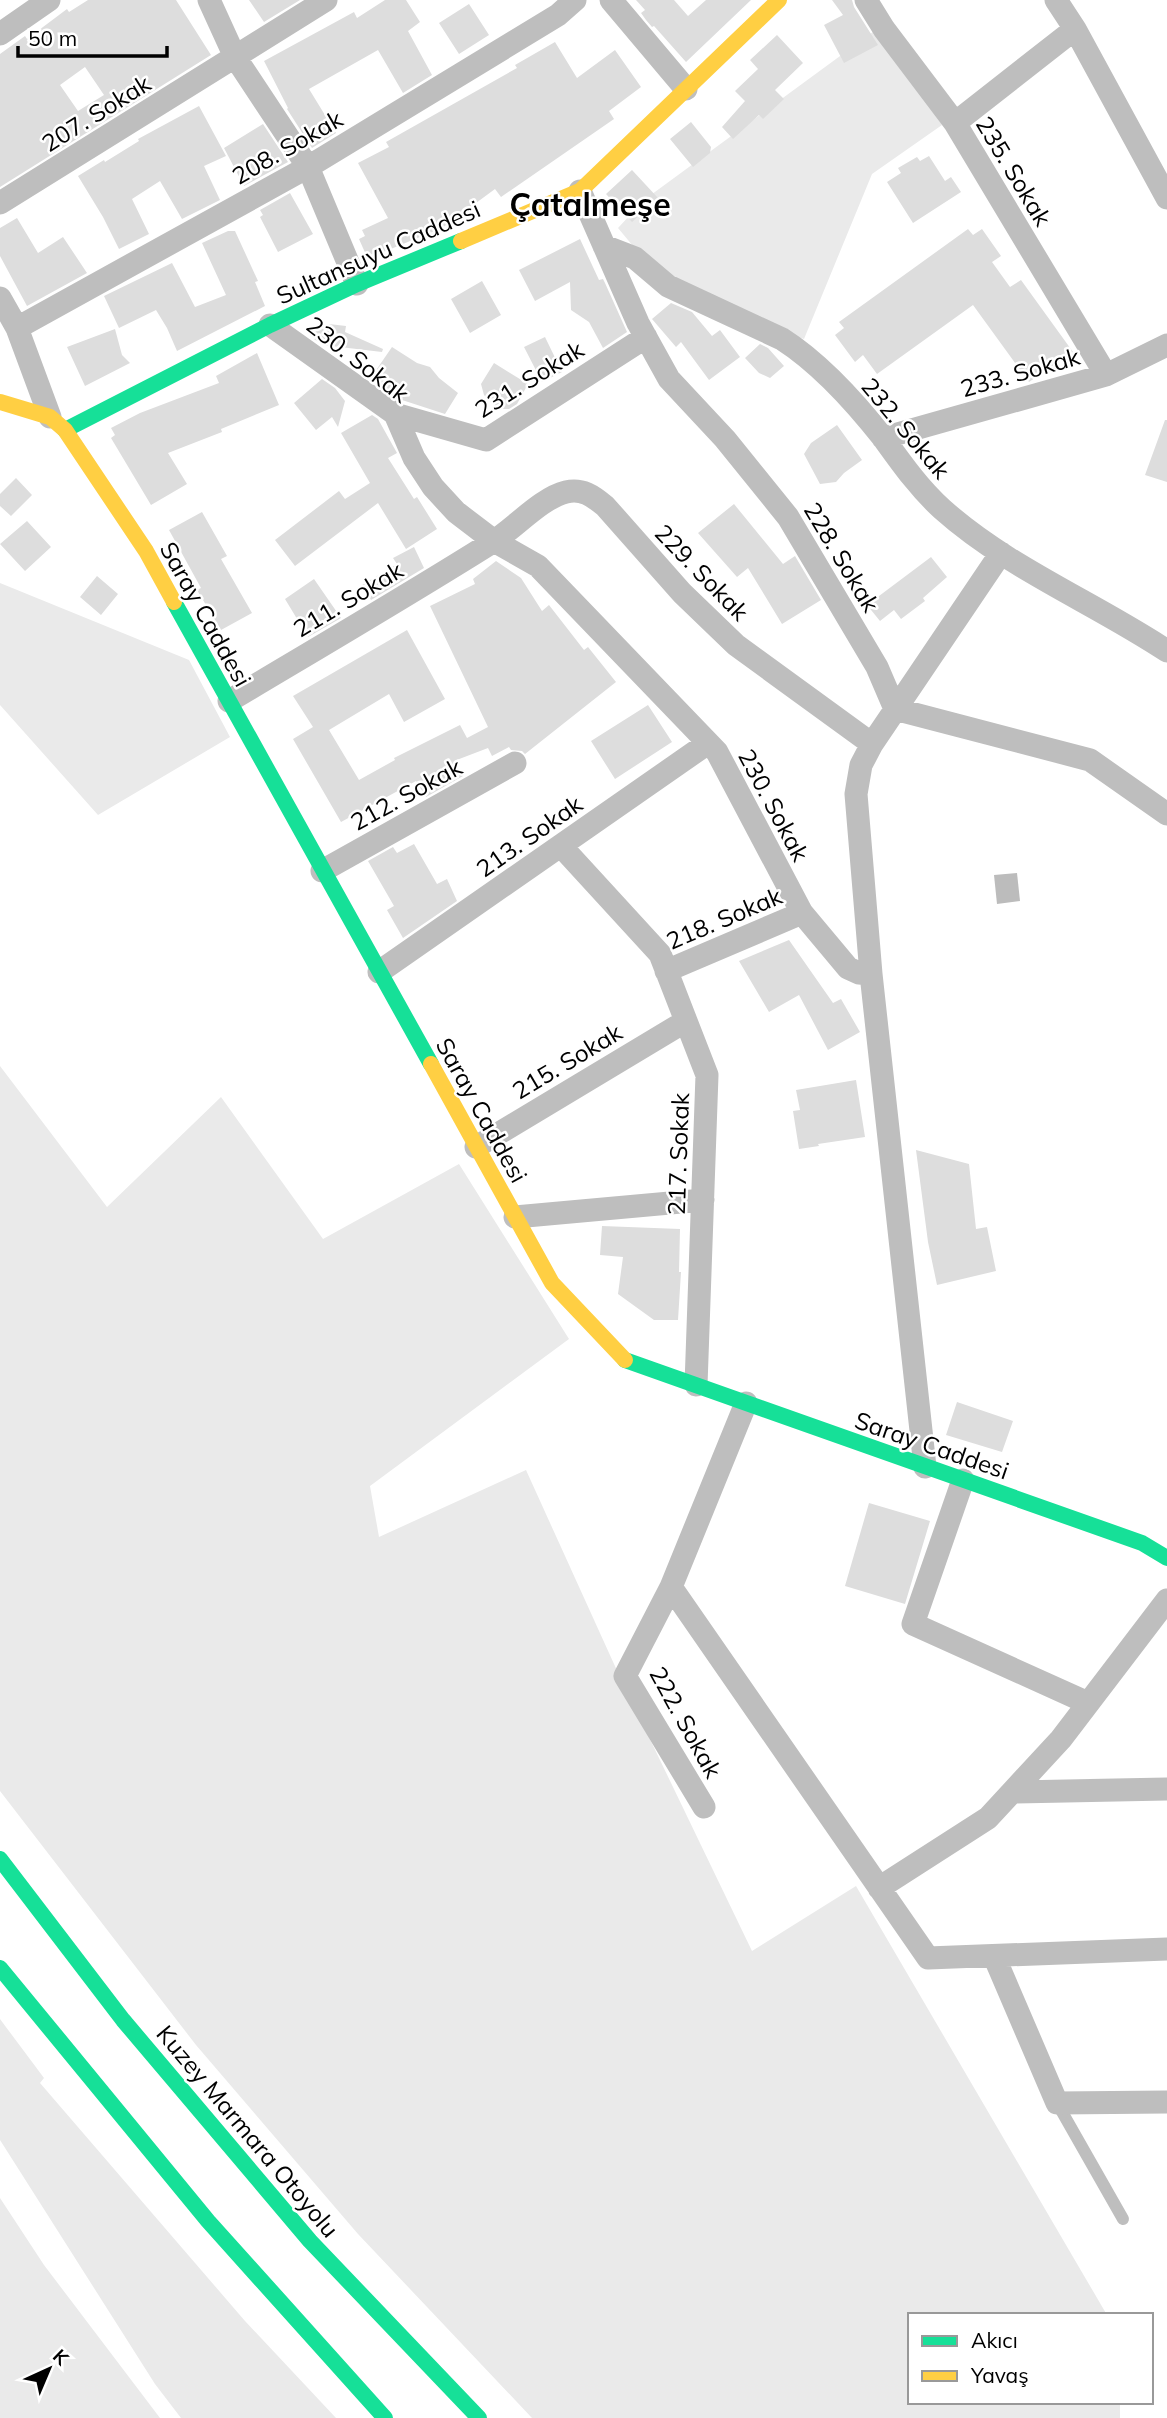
<svg xmlns="http://www.w3.org/2000/svg" width="1167" height="2418" font-family="Mulish,sans-serif">
  <style>
    .green { fill: #eaeaea }
    .water { fill: #bcbcbc }
    .building { fill: #ddd; fill-rule: evenodd }
    .lines { fill: none; stroke-linecap: round; stroke-linejoin: round }
    .lane { stroke: #bebebe; stroke-width: 12 }
    .street { stroke: #bebebe; stroke-width: 23 }
    .fast { stroke: #16e098; stroke-width: 16 }
    .slow { stroke: #ffcf43; stroke-width: 16 }
    .labels { text-anchor: middle; dominant-baseline: central; stroke-width: 5; stroke-linejoin: round; paint-order: stroke }
    .street-label { font-size: 24px; fill: #000; stroke: #fff }
    .district-label { font-size: 32px; font-weight: bold; fill: #000; stroke: #fff }
  </style>
  <rect width="100%" height="100%" fill="#fff"/>
  <!-- green -->
  <path class="green" d="M881,26L942,125L872,174L804,339L668,288L618,228L644,200Z
    M0,583L189,660L230,737L98,815L0,705Z
    M0,1066L107,1207L221,1097L323,1239L459,1164L569,1339L370,1486L379,1537L526,1470L619,1675L752,1951L856,1886L1107,2315H910V2402H1120V2418H532L358,2234L196,2045L0,1791Z
    M0,2019L44,2078L40,2083L245,2321L336,2418H181L155,2384L0,2140Z
    M0,2198L44,2265L160,2418H0Z"/>
  <!-- water -->
  <path class="water" d="M1017,873L1020,901L997,904L994,875Z"/>
  <!-- building -->
  <path class="building" d="M88,0H176L211,55L0,187V54L25,36L27,39L67,9L69,12ZM85,67L104,95L78,111L60,85Z
    M249,0H300L264,22Z
    M385,0H406L420,22L408,31L432,75L403,93L378,50L309,89L336,133L312,148L287,109L288,108L264,61L354,12L357,18Z
    M636,0H674L688,16L706,0H751L686,62L654,26L652,27L646,20L641,13L645,10Z
    M832,0H852L854,7L878,45L844,63L824,25L843,15Z
    M469,4L489,35L459,54L439,23Z
    M777,35L803,63L775,90L784,99L763,119L759,115L733,139L722,127L745,101L735,91L758,69L750,60Z
    M555,42L577,78L615,50L641,87L609,111L614,119L501,197L495,189L442,228L376,255L375,253L367,257L359,239L365,236L362,230L388,218L358,163L389,147L386,142L517,68L515,65Z
    M199,106L226,156L204,166L220,200L182,219L160,181L132,199L149,234L119,249L103,217L78,176L104,160L105,162L139,141L138,139Z
    M691,122L711,147L710,153L693,167L670,139Z
    M263,124L288,162L244,186L224,148Z
    M929,156L945,181L951,177L961,192L913,223L887,182L901,173L898,168L917,157L920,161Z
    M632,170L658,198L632,222L606,194Z
    M290,193L313,234L278,252L260,217L263,215L260,210Z
    M17,218L38,253L63,237L87,273L27,306L0,256V228Z
    M968,229L973,235L982,229L1001,256L992,262L1010,287L1021,280L1073,352L1029,382L973,305L877,374L863,355L855,362L835,335L844,328L839,322Z
    M228,231H235L258,281L255,282L265,306L177,351L167,328L156,310L119,328L104,296L172,263L195,307L226,295L202,243Z
    M580,239L599,280L603,279L605,283L627,332L603,348L589,322L571,310L570,282L535,301L519,270Z
    M482,281L501,315L470,333L451,299Z
    M671,303L692,312L712,336L720,330L740,357L709,380L681,342L676,347L652,319Z
    M329,324L346,326L345,332L383,349L382,352L323,345L314,339L316,328L327,329Z
    M115,329L122,355L130,363L85,386L67,347Z
    M545,337L562,372L542,382L524,347Z
    M760,344L768,348L784,366L770,378L759,373L745,358Z
    M392,347L417,363L430,367L439,378L458,393L445,414L399,399L370,379Z
    M257,353L279,405L221,429L222,432L168,453L187,484L151,505L111,438L115,435L111,428L140,413L219,383L216,376Z
    M494,363L528,384L517,404L509,409H497L484,395L481,384Z
    M322,379L335,388L345,401L338,427L332,417L316,430L294,403Z
    M372,415L378,419L397,453L388,458L414,499L417,497L437,529L406,549L378,503L295,566L275,540L339,491L345,499L370,483L341,433Z
    M1165,420H1167V482L1145,475Z
    M837,425L862,460L844,473L836,482L820,484L804,454L811,443Z
    M16,478L32,495L11,516L0,506V494Z
    M734,504L783,564L795,556L821,600L782,624L748,568L737,577L698,533Z
    M202,512L227,556L221,559L252,613L221,630L197,590L201,588L169,530Z
    M27,521L51,547L25,571L0,544Z
    M414,547L424,568L371,600L362,585L397,564L393,558Z
    M931,557L947,577L923,598L925,601L901,619L894,610L880,621L867,605Z
    M496,561L521,578L542,611L549,605L584,650L588,647L616,682L525,754L522,751L511,750L509,747L492,756L488,748L454,761L463,776L426,797L416,781L341,822L293,739L313,727L293,696L407,630L445,699L404,722L389,694L329,730L359,780L395,760L394,758L460,725L467,738L488,727L430,606L475,584L473,579Z
    M97,576L118,594L101,615L80,597Z
    M314,579L341,618L308,637L285,599Z
    M648,705L672,742L615,779L591,741Z
    M414,844L437,884L447,879L457,901L403,938L387,910L394,906L368,861L393,847L397,853Z
    M789,940L833,1003L841,999L860,1032L828,1050L799,995L769,1012L739,961Z
    M856,1080L865,1137L818,1144L819,1146L799,1149L793,1111L800,1110L796,1090Z
    M916,1150L969,1164L976,1229L987,1227L996,1271L937,1285L928,1242Z
    M602,1226L680,1229L679,1272H681L678,1320H654L618,1294L623,1257L600,1255Z
    M957,1402L1013,1421L1002,1452L946,1435Z
    M869,1503L930,1521L905,1604L845,1586Z"/>
  <g class="lines">
    <!-- lane -->
    <path class="lane" d="M1057,2103L1123,2219"/>
    <!-- street -->
    <path class="street" d="M209,0L235,57L308,167L357,284
      M611,0L686,89
      M866,0L884,29L955,123L1106,375
      M1056,0L1075,29L1167,198
      M0,34L49,0
      M955,123L1075,29
      M580,191L638,323L669,379L725,439L788,517L877,667L895,709L1090,760L1167,814
      M0,203L326,0
      M604,246L635,258L668,286L782,339C821,364 855,402 884,439C902,464 919,488 942,509C1008,568 1093,602 1167,651
      M0,298L17,328L50,417
      M270,325L395,414L414,458L433,487L456,512L494,541L538,566L717,752L802,913L848,968L859,973L871,974L925,1467
      M17,328L308,167L558,15L575,0
      M395,414L486,440L646,337
      M883,438L1106,375L1167,345
      M229,701C316,649 405,597 491,543C514,529 541,498 566,492C582,488 593,496 605,506L682,593L736,645L872,744
      M561,846L660,954L707,1075L696,1385
      M322,871L515,763
      M666,971L802,913
      M379,972L708,743
      M871,974L856,794L861,765L872,744L1001,553
      M476,1147L686,1021
      M515,1217L703,1200
      M746,1403L671,1587L928,1958L1167,1949
      M963,1480L913,1624L1088,1703
      M671,1587L625,1676L704,1807
      M1012,1792L1167,1789
      M879,1888L988,1818L1061,1739L1167,1600
      M994,1956L1057,2103L1167,2102"/>
    <!-- fast -->
    <path class="fast" d="M65,430L270,325L357,284L461,241
      M174,602L431,1064
      M625,1360L1142,1543L1167,1558
      M0,1859L123,2020L310,2241L479,2418
      M0,1968L208,2221L385,2418"/>
    <!-- slow -->
    <path class="slow" d="M461,241L580,191L779,0
      M0,402L50,417L65,430L146,551L174,602
      M431,1064L552,1283L625,1360"/>
  </g>
  <g class="labels">
    <!-- street labels -->
    <g class="street-label">
      <text transform="translate(96 113) rotate(-32)">207. Sokak</text>
      <text transform="translate(287 147) rotate(-30)">208. Sokak</text>
      <text transform="translate(1014 171) rotate(59)">235. Sokak</text>
      <text transform="translate(378 252) rotate(-24)">Sultansuyu Caddesi</text>
      <text transform="translate(358 359) rotate(38)">230. Sokak</text>
      <text transform="translate(1020 372) rotate(-16)">233. Sokak</text>
      <text transform="translate(529 379) rotate(-32)">231. Sokak</text>
      <text transform="translate(906 428) rotate(50)">232. Sokak</text>
      <text transform="translate(842 557) rotate(59)">228. Sokak</text>
      <text transform="translate(702 572) rotate(46)">229. Sokak</text>
      <text transform="translate(348 599) rotate(-31)">211. Sokak</text>
      <text transform="translate(206 614) rotate(61)">Saray Caddesi</text>
      <text transform="translate(406 794) rotate(-29)">212. Sokak</text>
      <text transform="translate(774 805) rotate(62)">230. Sokak</text>
      <text transform="translate(529 836) rotate(-35)">213. Sokak</text>
      <text transform="translate(724 918) rotate(-23)">218. Sokak</text>
      <text transform="translate(567 1061) rotate(-31)">215. Sokak</text>
      <text transform="translate(482 1110) rotate(61)">Saray Caddesi</text>
      <text transform="translate(678 1154) rotate(-88)">217. Sokak</text>
      <text transform="translate(932 1445) rotate(19)">Saray Caddesi</text>
      <text transform="translate(686 1722) rotate(61)">222. Sokak</text>
      <text transform="translate(248 2131) rotate(50)">Kuzey Marmara Otoyolu</text>
    </g>
    <!-- district labels -->
    <g class="district-label">
      <text x="590" y="204">Çatalmeşe</text>
    </g>
  </g>
  <!-- legend -->
  <rect x="908" y="2313" width="245" height="91" fill="#ffffff" stroke="#999999" stroke-width="2"/>
  <rect x="922" y="2336" width="35" height="10" fill="#16e098" stroke="#999999" stroke-width="2"/>
  <text x="971" y="2348" font-size="21" fill="#000000">Akıcı</text>
  <rect x="922" y="2371" width="35" height="10" fill="#ffcf43" stroke="#999999" stroke-width="2"/>
  <text x="971" y="2383" font-size="21" fill="#000000">Yavaş</text>
  <!-- north arrow -->
  <g transform="translate(49 2369) rotate(44)" stroke="#ffffff" stroke-width="5" paint-order="stroke">
  <path d="M0-5L12 26L0 18L-12 26Z" fill="#000000"/>
  <text y="-10" font-size="19" font-weight="bold" text-anchor="middle" fill="#000000">K</text>
  </g>
  <!-- scale -->
  <path d="M18 46v10h149v-10" fill="none" stroke="#000000" stroke-width="3.5"/>
  <text x="28" y="46" font-size="21" fill="#000000" stroke="#ffffff" stroke-width="5" paint-order="stroke">50 m</text>
</svg>
